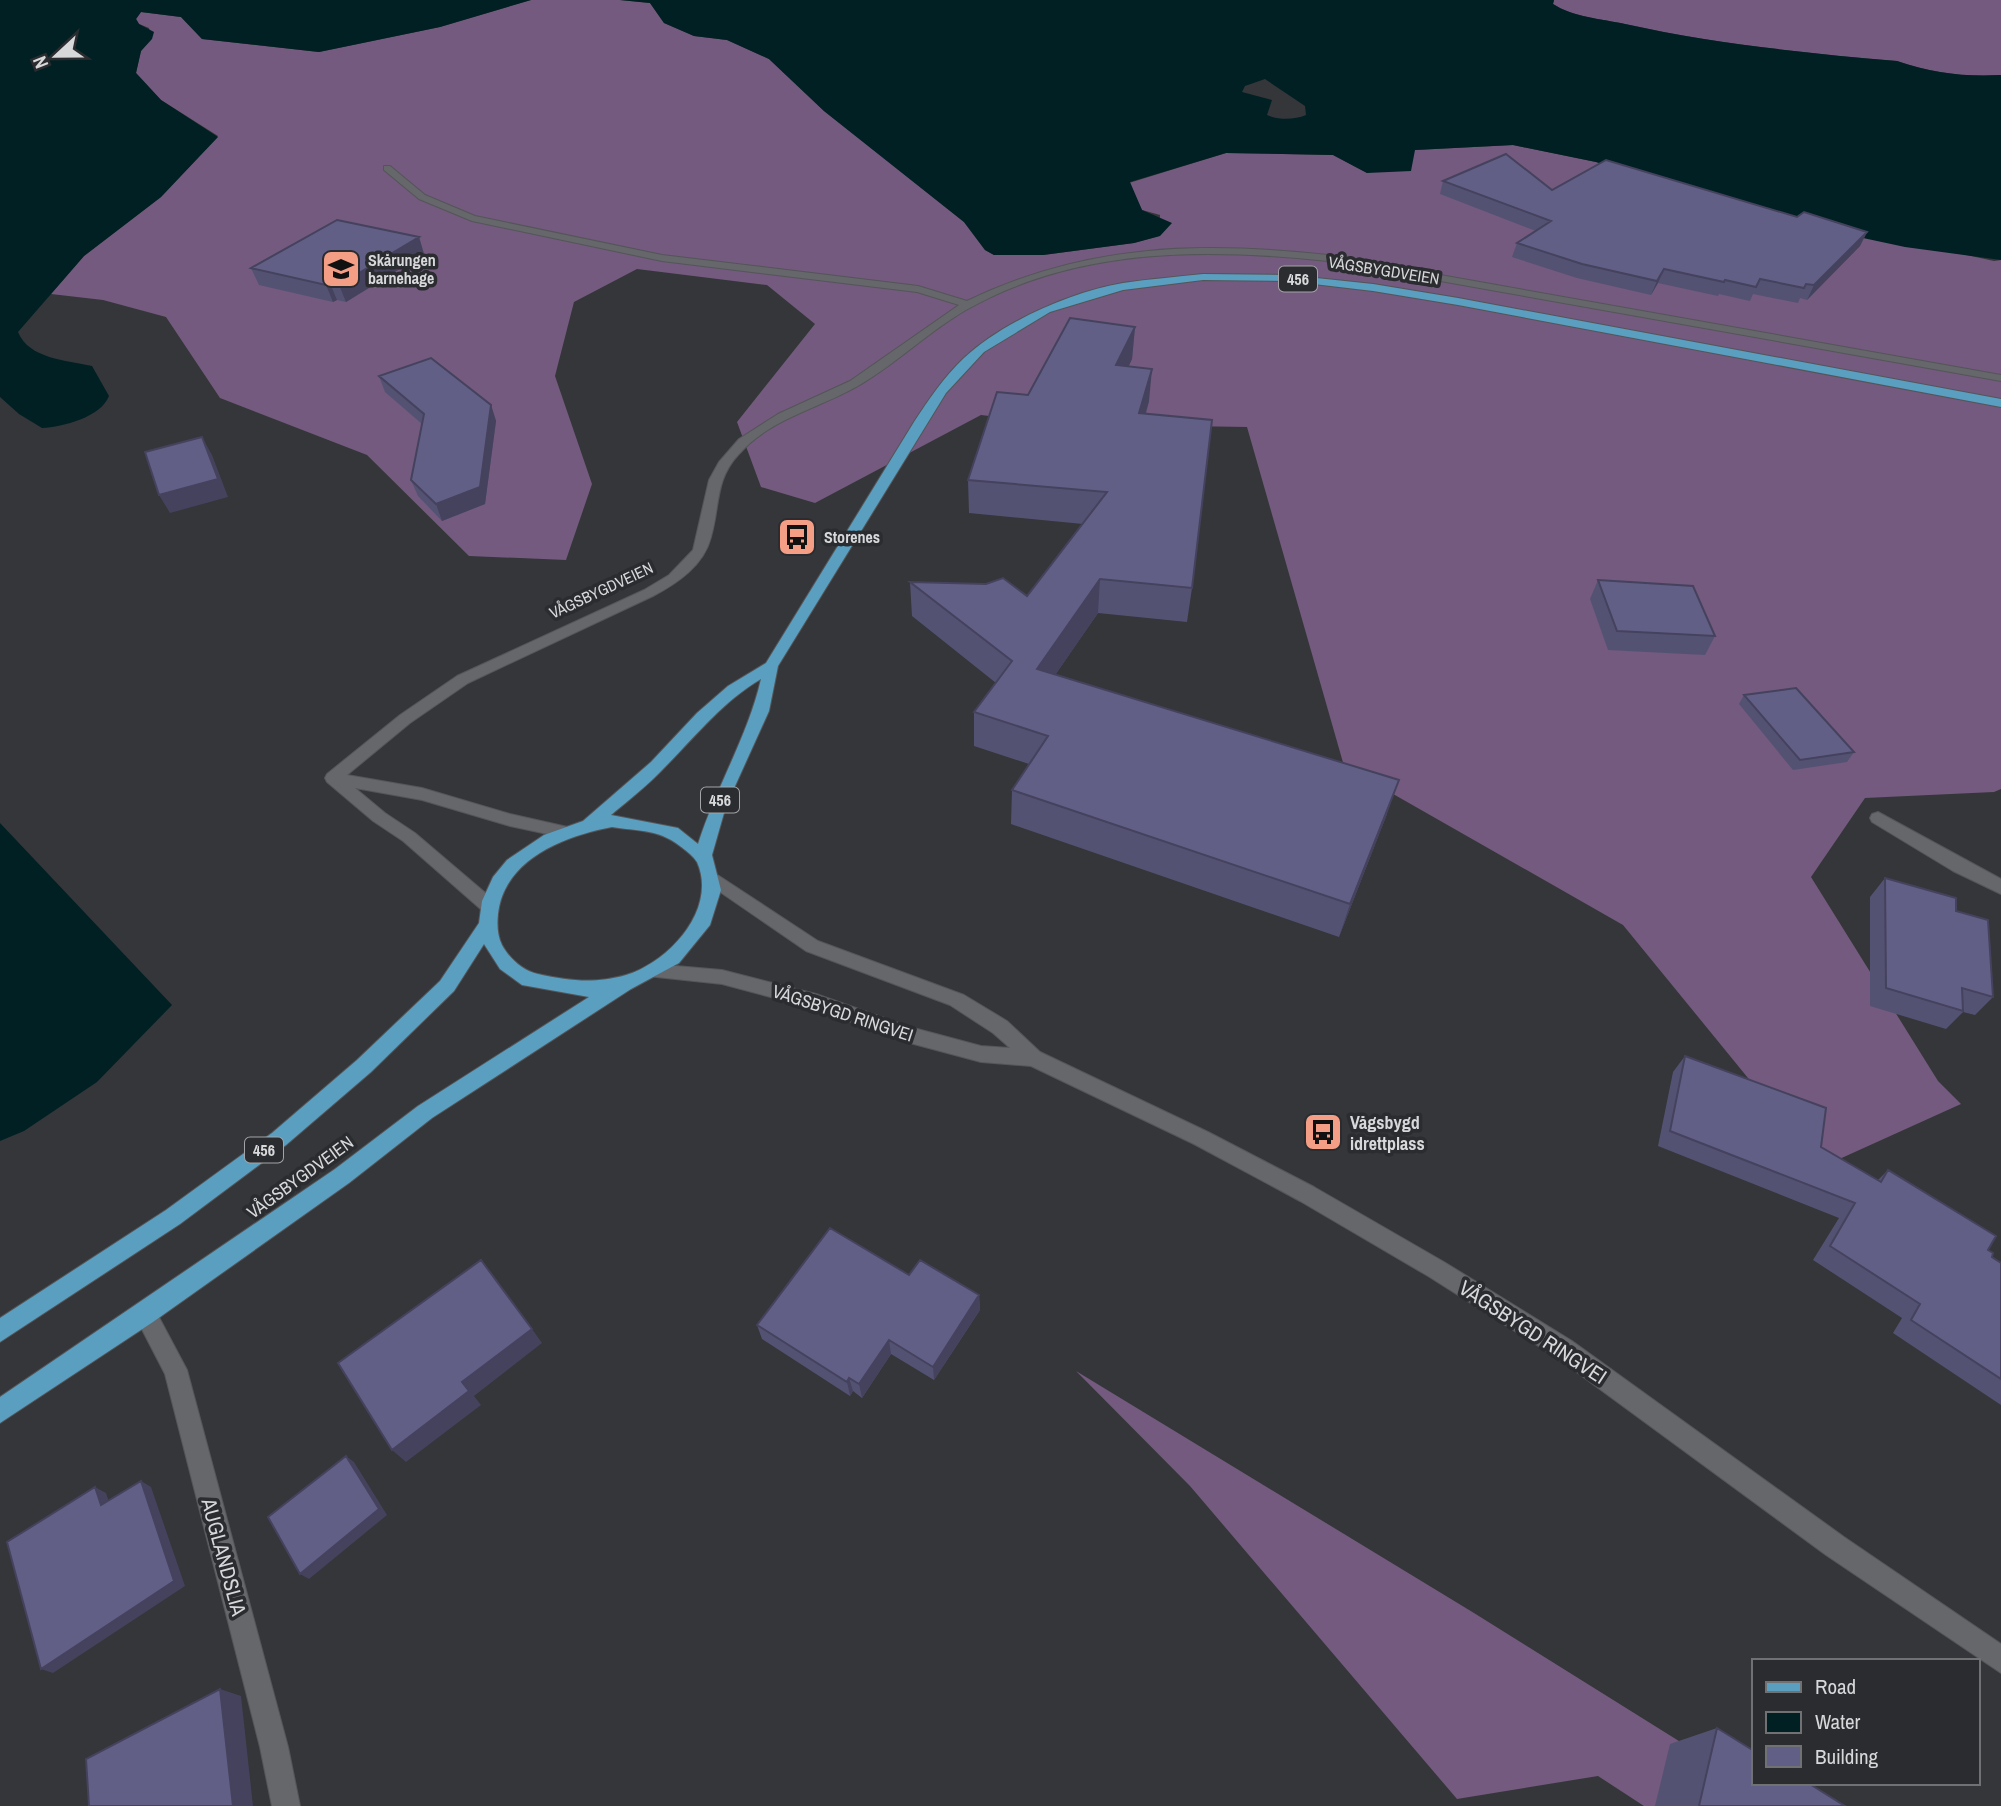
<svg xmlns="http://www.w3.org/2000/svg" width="2001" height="1806" font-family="'Archivo Narrow',sans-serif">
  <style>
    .forest { fill: #735a7e }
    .water { fill: #012023; fill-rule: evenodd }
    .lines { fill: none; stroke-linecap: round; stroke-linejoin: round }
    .minor-casing { stroke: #545558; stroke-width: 2 }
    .tertiary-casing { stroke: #545558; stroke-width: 2 }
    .primary-casing { stroke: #545558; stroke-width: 2 }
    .minor { fill: #65676a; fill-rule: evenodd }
    .tertiary { fill: #65676a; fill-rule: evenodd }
    .primary { fill: #5a9ec0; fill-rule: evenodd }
    .wall { fill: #545273 }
    .shaded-wall { fill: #45425e }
    .building { fill: #625f86; stroke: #45425e; stroke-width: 2 }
    .labels { text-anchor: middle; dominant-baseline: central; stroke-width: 7; stroke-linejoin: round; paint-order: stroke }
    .far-poi-label { font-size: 16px; font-weight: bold; fill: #d7d8da; stroke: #2a2c2f; text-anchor: start }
    .far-street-label { font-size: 16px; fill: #d7d8da; stroke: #2a2c2f }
    .shield { fill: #2a2c2f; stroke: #a3a4a7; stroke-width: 2 }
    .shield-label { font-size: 16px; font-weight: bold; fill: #d7d8da }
    .street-label { font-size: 18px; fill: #d7d8da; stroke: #2a2c2f }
    .poi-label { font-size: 18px; font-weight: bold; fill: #d7d8da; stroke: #2a2c2f; text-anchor: start }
    .near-street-label { font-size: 21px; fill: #d7d8da; stroke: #2a2c2f }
  </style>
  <rect width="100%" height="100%" fill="#343639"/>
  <!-- forest -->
  <path class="forest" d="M531,0H620L650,3L664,23L694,36L727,40L769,59L824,111L964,222L985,250L994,255H1043L1134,243L1159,236L1160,215L1142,210L1129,183L1226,153L1333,155L1367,173L1415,150L1513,145L1596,162L1742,206L1994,261L2001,260V789L1994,792L1865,798L1811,877L1938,1081L1961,1104L1835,1161L1842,1193L1623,925L1344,766L1247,427L1056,424L981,415L815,503L761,487L737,422L815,324L767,285L637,269L574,302L555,376L592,484L566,560L469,556L367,455L220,398L166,317L103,300L51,294L84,256L161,197L218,136L161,100L136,73L141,51L151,39L149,28L139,24L136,19L141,12L181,17L202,39L319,52L440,27Z
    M1554,0H2001V75C1964,77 1932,73 1897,61C1806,53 1715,44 1625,24C1602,19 1573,17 1553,4Z
    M1076,1371L1474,1613L1783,1806H1644L1598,1776L1457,1799L1190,1486Z"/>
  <!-- water -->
  <path class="water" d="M0,0H531L440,27L319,52L202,39L181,17L141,12L136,19L139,24L154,32L152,39L141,51L136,73L161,100L218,137L161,197L84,256L18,332C29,359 66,360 92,366L109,396C101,417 63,427 42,428L19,414L0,397Z
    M620,0H1554L1553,4C1573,17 1602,19 1625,24C1715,44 1806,53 1897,61C1932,73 1964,77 2001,75V260L1905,247L1742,212V206L1596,162L1513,145L1415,150L1411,171L1367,173L1333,155L1226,153L1130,182L1142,210L1172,223L1160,236L1134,243L1043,255H994L985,250L964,222L824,111L769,59L727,40L694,36L664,23L650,3ZM1265,79L1305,106L1306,115C1294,120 1279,120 1267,115L1272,100L1242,92L1245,86Z
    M0,823L172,1005L97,1082L24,1131L0,1141Z"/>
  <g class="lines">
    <defs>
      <path id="minor" d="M384,166H390L425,195L475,216L662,255L918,286L967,301C1085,244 1200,241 1328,255L2001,375V381L1328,261C1205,248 1077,247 966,310C928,332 896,364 858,386C818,409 771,418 739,454C715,479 720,506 711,537C704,565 678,583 653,596L468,683L410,723L347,775L422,788L510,814L572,828L574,832L572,836L566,838L510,826L422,800L355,788L385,813L415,833L496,902L499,907L496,912H484L403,841L373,821L327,782L325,778L327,774L400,715L457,676L644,590L669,575L693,550L709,480L719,462L739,439L778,414L850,381L959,305L917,292L662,261L472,221L419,199L384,170Z
        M1878,812L2001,879V894L1953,871L1872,822L1870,818L1872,814Z
        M145,1303L153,1306L187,1370L288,1747L300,1806H272L260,1747L165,1374L134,1314L137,1306Z"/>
      <path id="tertiary" d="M713,872L818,941L964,995L1007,1021L1040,1052L1208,1132L1314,1187L1444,1262L1572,1341L1844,1537L2001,1644V1673L1826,1555L1556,1357L1428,1276L1300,1201L1194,1144L1031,1066L981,1062L910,1043L815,1009L722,984L647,976L644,971L647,966L653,964L722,970L816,994L910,1027L981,1046L1010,1048L993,1033L950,1005L806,951L707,883L704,878L707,873Z"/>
      <path id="primary" d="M1203,274L1288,275L1373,284L1458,298L2001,399V407L1458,305L1373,291L1288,281L1203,280L1123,290L1050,312L984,352L946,393L778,666L769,711L726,806L712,855L721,890L710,925L679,963L631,989L432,1118L349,1183L153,1322L0,1423V1397L335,1169L418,1106L589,997L522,985L500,969L484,944L454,991L371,1072L286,1145L180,1224L0,1342V1318L166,1210L272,1133L357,1060L440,981L479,923L482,901L493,877L507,860L544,835L583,821L651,762L697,713L728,686L766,663L914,422C929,399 944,377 964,358C1003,322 1070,292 1123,283C1149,279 1176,277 1203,274ZM761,679C748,736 716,787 698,844L678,828L611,815C629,800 648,785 664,768C696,736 722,702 761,679ZM612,827C629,830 654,830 669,839C677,843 693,855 697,862C718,909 669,962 626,975C594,984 570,981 538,974C523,971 509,958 502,945C497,935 497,924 498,914C504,859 565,836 612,827Z"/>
    </defs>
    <!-- minor casing -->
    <use href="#minor" class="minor-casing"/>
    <!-- tertiary casing -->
    <use href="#tertiary" class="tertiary-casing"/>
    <!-- primary casing -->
    <use href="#primary" class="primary-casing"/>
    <!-- minor -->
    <use href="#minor" class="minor"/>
    <!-- tertiary -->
    <use href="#tertiary" class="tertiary"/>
    <!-- primary -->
    <use href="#primary" class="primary"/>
  </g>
  <!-- wall -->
  <path class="wall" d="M1443,181L1552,190L1797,217L1867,232L1860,246L1807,300L1800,298L1798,303L1753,294L1750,301L1719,294L1718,296L1658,283L1651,295L1577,278L1512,257L1517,243L1536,231L1440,194Z
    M419,237L424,254L346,302L337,300L333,302L259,285L251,268Z
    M1135,327L1132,359L1128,367L1149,401L1146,414L1192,588L1187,622L1098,613L1055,675L1387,814L1339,937L1011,824L1012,790L1029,764L974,746V712L996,683L912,616L910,582L1027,596L1083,524L969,513L968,480L1028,395Z
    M379,376L491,405L496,421L485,504L442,521L418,496L411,480L422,424L385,392Z
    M1598,580L1715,636L1705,655L1608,650L1590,599Z
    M1744,695L1854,752L1847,762L1793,770L1739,704Z
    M1885,878L1956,911L1993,997L1975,1015L1963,1012L1946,1029L1870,1006V897Z
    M1685,1056L1821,1147L1878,1180L1888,1170L1988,1250L1992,1257L2001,1263V1405L1893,1333L1902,1318L1813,1260L1839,1218L1658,1146L1673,1072Z
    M909,1275L979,1295L980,1310L934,1380L891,1354L862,1398L853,1391L850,1396L762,1339L757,1325Z
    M1717,1728L1845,1806H1655L1670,1744Z"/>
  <!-- shaded-wall -->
  <path class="shaded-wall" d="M1867,232L1860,246L1807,300L1814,285Z
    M419,237L424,254L346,302L339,285Z
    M1664,269L1658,283L1651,295L1657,281Z
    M330,283L337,300L333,302L326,285Z
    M1135,327L1132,359L1114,398L1116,365Z
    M1152,369L1149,401L1136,446L1139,413Z
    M491,405L496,421L485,504L442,521L436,504Z
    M202,437L212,455L228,497L170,513L159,495Z
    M1100,579L1098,613L1036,703L1037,669Z
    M1399,780L1387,814L1339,937L1350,904Z
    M979,1295L980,1310L934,1380L933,1367Z
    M532,1329L542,1343L474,1396L481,1405L406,1462L392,1450L462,1382Z
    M889,1340L891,1354L862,1398L859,1384Z
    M849,1378L853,1391L850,1396L847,1382Z
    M346,1456L354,1462L387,1515L309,1579L300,1574Z
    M141,1481L151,1487L185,1586L53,1673L41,1669Z
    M95,1487L106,1493L112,1511L101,1505Z
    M220,1689L241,1696L253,1806H233Z"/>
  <!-- building -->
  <path class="building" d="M1506,154L1552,190L1606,160L1797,217L1804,212L1867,232L1814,285L1806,284L1804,288L1760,279L1756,287L1725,280L1724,282L1664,269L1657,281L1582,264L1517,243L1551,221L1443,181Z
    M337,220L419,237L339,285L330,283L326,285L251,268Z
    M1070,318L1135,327L1116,365L1152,369L1139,413L1212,420L1192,588L1100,579L1037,669L1399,780L1350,904L1012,790L1048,736L974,712L1012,661L910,582L986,584L1003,578L1027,596L1107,492L968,480L997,392L1028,395Z
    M431,358L491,405L480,487L436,504L411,480L424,414L379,376Z
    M202,437L218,479L159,495L145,452Z
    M1598,580L1693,586L1715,636L1617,631Z
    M1796,688L1854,752L1800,760L1744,695Z
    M1885,878L1956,898V911L1988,920L1993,997L1962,988L1963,1011L1886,988Z
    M1685,1056L1826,1108L1821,1147L1881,1182L1888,1170L1996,1236L1988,1250L1993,1253L1992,1257L2001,1263V1379L1911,1320L1920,1304L1830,1246L1855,1203L1670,1131Z
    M830,1228L909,1275L920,1260L979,1295L933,1367L889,1340L859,1384L849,1378L847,1382L757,1325Z
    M481,1260L532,1329L462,1382L469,1391L392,1450L338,1363Z
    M346,1456L379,1509L300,1574L268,1517Z
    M141,1481L174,1581L41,1669L7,1542L95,1487L101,1505Z
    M220,1689L233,1806H89L86,1759Z
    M1717,1728L1754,1751V1783H1808L1845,1806H1699Z"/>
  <!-- icons -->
  <defs>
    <symbol id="school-square" viewBox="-11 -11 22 22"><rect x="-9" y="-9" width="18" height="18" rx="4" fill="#f49e86" stroke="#2a2c2f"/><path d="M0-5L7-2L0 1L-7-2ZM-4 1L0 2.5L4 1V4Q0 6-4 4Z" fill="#111"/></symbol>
    <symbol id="bus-square" viewBox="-11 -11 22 22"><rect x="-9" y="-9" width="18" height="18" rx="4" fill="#f49e86" stroke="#2a2c2f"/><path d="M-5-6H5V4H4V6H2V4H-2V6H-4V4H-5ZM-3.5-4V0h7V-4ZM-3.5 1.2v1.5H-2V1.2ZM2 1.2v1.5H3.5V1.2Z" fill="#111"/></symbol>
  </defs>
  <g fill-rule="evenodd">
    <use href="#school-square" x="319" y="247" width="44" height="44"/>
    <use href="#bus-square" x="775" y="515" width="44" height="44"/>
    <use href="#bus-square" x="1301" y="1110" width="44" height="44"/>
  </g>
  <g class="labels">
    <!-- far-poi labels -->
    <g class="far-poi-label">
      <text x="368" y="260">Skårungen<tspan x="368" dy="18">barnehage</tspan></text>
      <text x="824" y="537">Storenes</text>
    </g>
    <!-- far-street labels -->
    <g class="far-street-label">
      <text transform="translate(1384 270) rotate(9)">VÅGSBYGDVEIEN</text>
      <text transform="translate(601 590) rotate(-25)">VÅGSBYGDVEIEN</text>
    </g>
    <!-- shield labels -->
    <g class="shield">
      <rect x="1279" y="266.5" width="38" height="25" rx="5"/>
      <rect x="701" y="787.5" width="38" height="25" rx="5"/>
      <rect x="245" y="1137.5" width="38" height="25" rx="5"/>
    </g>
    <g class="shield-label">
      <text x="1298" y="279">456</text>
      <text x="720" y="800">456</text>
      <text x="264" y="1150">456</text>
    </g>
    <!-- street labels -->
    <g class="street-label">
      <text transform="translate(843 1013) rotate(18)">VÅGSBYGD RINGVEI</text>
      <text transform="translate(300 1177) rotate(-36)">VÅGSBYGDVEIEN</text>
    </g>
    <!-- poi labels -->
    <g class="poi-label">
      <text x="1350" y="1122">Vågsbygd<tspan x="1350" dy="21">idrettplass</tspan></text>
    </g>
    <!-- near-street labels -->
    <g class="near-street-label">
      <text transform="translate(1533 1332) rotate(33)">VÅGSBYGD RINGVEI</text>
      <text transform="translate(224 1557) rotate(75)">AUGLANDSLIA</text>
    </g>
  </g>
  <!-- legend -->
  <rect x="1752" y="1659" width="228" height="126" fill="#2a2c2f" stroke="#6f7173" stroke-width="2"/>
  <rect x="1766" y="1682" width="35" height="10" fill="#5a9ec0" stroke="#6f7173" stroke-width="2"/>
  <text x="1815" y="1694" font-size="21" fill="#d7d8da">Road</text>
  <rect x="1766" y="1712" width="35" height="21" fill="#012023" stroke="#6f7173" stroke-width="2"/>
  <text x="1815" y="1729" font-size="21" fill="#d7d8da">Water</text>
  <rect x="1766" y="1746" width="35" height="21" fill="#625f86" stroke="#6f7173" stroke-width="2"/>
  <text x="1815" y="1764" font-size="21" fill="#d7d8da">Building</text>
  <!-- north arrow -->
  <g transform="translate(56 56) rotate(248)" stroke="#2a2c2f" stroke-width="5" paint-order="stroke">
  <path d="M0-5L12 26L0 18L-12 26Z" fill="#d7d8da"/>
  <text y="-10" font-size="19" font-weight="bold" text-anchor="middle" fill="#d7d8da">N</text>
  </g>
</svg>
